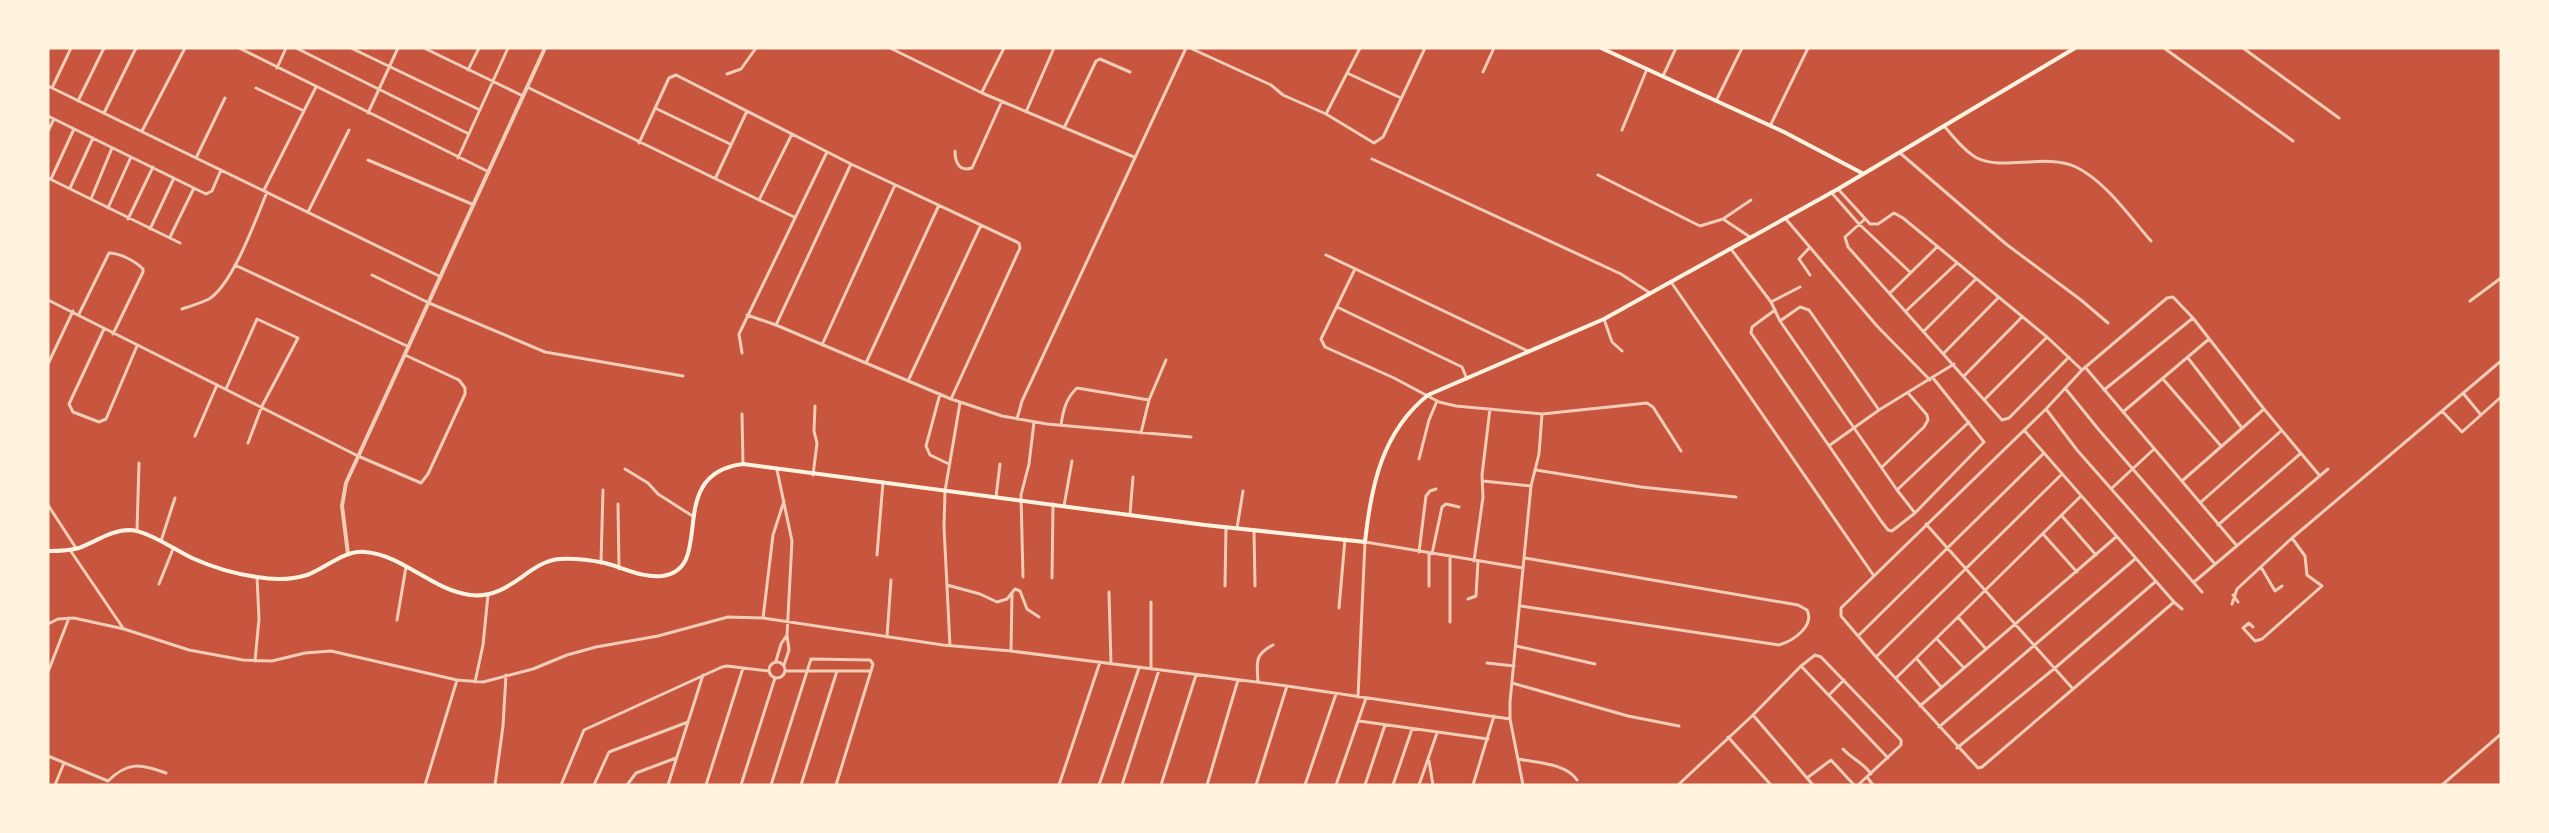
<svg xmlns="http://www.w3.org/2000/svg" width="2549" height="833" font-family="Helvetica,sans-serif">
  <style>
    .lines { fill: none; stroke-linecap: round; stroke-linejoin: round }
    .minor { stroke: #f1ccb7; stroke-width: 3 }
    .tertiary { stroke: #f1ccb7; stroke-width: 4 }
    .secondary { stroke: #fff3e0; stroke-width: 4 }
  </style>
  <rect width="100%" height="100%" fill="#c8553d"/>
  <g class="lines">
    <!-- minor -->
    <path class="minor" d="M239,48L489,172
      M296,48L469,134
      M351,48L480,110
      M424,48L523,96
      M890,48L982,93L1134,157
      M1190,48L1271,85L1283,95L1326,114L1374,143L1383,137L1425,48
      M2164,48L2293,141
      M2243,48L2339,118
      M277,68L286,48
      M468,70L479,48
      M1483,72L1494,48
      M1347,73L1401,98
      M727,74L741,69L756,48
      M1663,76L1676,48
      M48,86L441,277
      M527,87L794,217
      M52,88L71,48
      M256,88L304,111
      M982,92L1004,48
      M78,101L104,48
      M1716,101L1742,48
      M655,108L730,144
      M1026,112L1054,48
      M104,113L136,48
      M368,113L398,48
      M1326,114L1360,48
      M48,116L206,194L212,191L221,170
      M1770,126L1808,48
      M1944,126C1954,137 1964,151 1977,158C2003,171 2046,153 2076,167C2105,181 2130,217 2151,241
      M1064,128L1096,61L1100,59L1130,72
      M1622,130L1647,69
      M48,131L54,119
      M142,131L185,48
      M639,143L669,78L676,75L851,164L1019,243L1020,248L951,399
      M955,151C955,162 959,172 972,168L1002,101
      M1900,153L2006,244L2081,300L2108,323
      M196,158L225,98
      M458,158L508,48
      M1372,159L1621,274L1650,293
      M368,160L474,205
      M1598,175L1700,226L1723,219L1751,200
      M716,177L747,111
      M48,178L180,243
      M51,179L74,129
      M70,188L93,138
      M1838,189L1870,224H1878L1894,213L1903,218L2047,337L2082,370L2046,409L1841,608V616L1858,636
      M264,190L316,87
      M1831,192L1859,224L1910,272
      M91,199L112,148
      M759,200L792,134
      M108,208L131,157
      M308,212L349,130
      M1785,218L1877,326L1930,380
      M128,219L153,167
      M1723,219L1750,237
      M1865,219L1845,237L1848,247L2002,420L2009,418L2069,357
      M150,229L174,178
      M170,237L194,188
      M1810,247L1799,259L1810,275
      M1731,249L1771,302L1780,321L1897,490L1915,513L1892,531L1888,530L1881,521L1751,333L1752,327L1775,310
      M1326,255L1528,351
      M235,265L409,347
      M1355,269L1321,339L1325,347L1394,378L1439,402L1456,406L1542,414L1647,403L1653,407L1681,451
      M372,275L429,303L545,352L683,376
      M1671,282L1874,576
      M1890,293L1937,247
      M48,300L358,456L421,483L428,474L465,394V388L459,380L405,355
      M2470,301L2501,278
      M1771,302L1800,287
      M1337,307L1462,367L1467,379
      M182,309C191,306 201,303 209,299C233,284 256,219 267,192
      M1906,311L1957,263
      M79,314L109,253C120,253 135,261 143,269V272L113,334
      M747,315L776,325L951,399L1002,416L1047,424L1191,437
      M1604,319L1612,342L1622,351
      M1780,321L1800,307L1809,310L1879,410
      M776,325L851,164
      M104,329L69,404L73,412L99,422L106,419L137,346
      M1924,331L1976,279
      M822,345L895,185
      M742,353L739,334L827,152
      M1944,353L1998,298
      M2188,358L2242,428
      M866,363L939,205
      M48,364L73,311
      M2085,367L2237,546
      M2082,370L2167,298L2173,297L2193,318L2264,409L2320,476
      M1964,376L2022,317
      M2163,379L2221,446
      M908,381L981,225
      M2065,388L2099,430L2215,564
      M226,389L257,319L298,338L262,406L248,443
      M2104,390L2193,318
      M2463,393L2481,415
      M940,394L926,446L930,455L949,464
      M1984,400L2047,337
      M2046,409L2077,450L2202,592
      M2442,411L2462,432L2501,397
      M2123,412L2209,339
      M742,414L743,464
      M1017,419L1022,401L1186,48
      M1061,425C1063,411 1066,398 1077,388L1149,400
      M1141,433L1149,400L1166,360
      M195,436L217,385
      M1830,445L1879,410L1954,364
      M2044,453L1858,636L1876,657L2062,474
      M1419,459L1429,420L1437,401
      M1882,467L1924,427L1928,420L1927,415L1908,393
      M625,469L648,483L658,494L694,517
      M777,470L792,541L787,635L789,650L784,665
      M1536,470L1641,487L1736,497
      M813,475L817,443L814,431L815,406
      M1483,481L1531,486
      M2182,481L2264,409
      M2112,488L2154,449
      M1897,490L1969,422
      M996,497L1000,464
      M2201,502L2281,431
      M618,504L619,569
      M48,505L76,548
      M1064,506L1072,461
      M1915,513L1984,442L1933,378
      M1130,514L1133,477
      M2062,516L2096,555
      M1926,524L2073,689L2174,602L2024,430
      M2218,525L2300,454
      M1237,528L1243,491
      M1254,530L1255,586
      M137,531L139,463
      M2043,534L2077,572
      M161,541L175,498
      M70,550L123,628
      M1419,552L1426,496L1430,491L1436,489
      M1429,554V586
      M1432,554L1442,507L1446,504L1459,507
      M877,555L883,482
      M1450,556V622
      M1474,561L1483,497L1482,475L1490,409
      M601,563L603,490
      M2261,567L2275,591L2282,586
      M1023,577L1021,495L1029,464L1034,422
      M1052,578L1053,504
      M2194,582L2328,469
      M159,584L173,549
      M947,585L980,594L997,602L1007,599L1015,589L1020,591L1027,609L1039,617
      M1225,586L1226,527
      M1109,592L1111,664
      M2233,595L2238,602
      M1468,599L1476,596L1478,561
      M1151,602V669
      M2174,602L2182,609
      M2232,604L2237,589L2292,538L2501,361
      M1521,606L1779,645C1793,641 1815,626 1807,610L1798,605L1525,558
      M1339,608L1345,539
      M1958,617L1986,649
      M763,618L773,535L784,501
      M397,620L406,567
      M48,624L58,619L74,618L124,629L189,650L243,660L272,661L305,653L331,651L457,680L483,682L533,669L567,655L596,647L658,636L728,617L763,618L943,645L1011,651L1287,686L1510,719
      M2253,627L2249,623L2243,628L2255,641L2262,639L2322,586L2307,575L2305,556L2292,538
      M887,637L891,580
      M1937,639L1964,668
      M950,646L944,527L945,491L960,403
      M1516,646L1595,664
      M1011,651L1012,593
      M1876,657L1978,768L1982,767L2073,689
      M1917,659L1941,687
      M255,661L259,619L257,577
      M776,661L781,644L787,635
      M769 670a8 8 0 1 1 16 0a8 8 0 1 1-16 0Z
      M1487,663L1514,666
      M1801,666L1888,758
      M785,671H871
      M48,672L69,618
      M1896,678L2080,497
      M475,682L483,645L488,595
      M1258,682C1257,662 1254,655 1273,645
      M1512,683L1628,716L1679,726
      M1829,695L1844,680
      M1358,697L1365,542L1523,568
      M1920,706L2116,537
      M1753,715L1813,785
      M1359,721L1488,739
      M1939,727L2135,559
      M1728,737L1771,785
      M1957,748L2055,668L2155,582
      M1843,749C1852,759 1864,763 1871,774
      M48,756L108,781C128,761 141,764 166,773
      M1518,759C1537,763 1566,763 1577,780
      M1429,761L1433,785
      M1867,777L1873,785
      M1807,778L1831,760L1854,785
      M55,785L64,763
      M425,785L457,680
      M495,785L503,726L506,675
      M561,785L584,730L722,667L727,666L769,671
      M594,785L609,752L688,722
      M627,785L636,773L676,758
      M668,785L703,675
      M706,785L743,668
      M741,785L775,678
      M771,785L811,659L870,660L873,664L871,671L836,785
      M801,785L837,671
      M1059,785L1100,662
      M1099,785L1139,668
      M1122,785L1159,670
      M1161,785L1196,675
      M1207,785L1238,680
      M1256,785L1287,686
      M1305,785L1336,694
      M1336,785L1366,698
      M1365,785L1385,725
      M1393,785L1412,729
      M1419,785L1437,733
      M1473,785L1494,716
      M1523,785L1510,719V702L1531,486L1539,454L1542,414
      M1678,785L1753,715L1801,666L1815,655L1821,657L1901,740V745L1858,785
      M2442,785L2501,734"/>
    <!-- tertiary -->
    <path class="tertiary" d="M348,554L342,506L346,483L545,48"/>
    <!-- secondary -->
    <path class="secondary" d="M1601,48L1784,132L1862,173
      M48,551C59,551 69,551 79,548C97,541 111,530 130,530C148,531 175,550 192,558C212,567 235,574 257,577C274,580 291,580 307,575C326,568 344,550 365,552C403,555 432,590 470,595C510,600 528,561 560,559C576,558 590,560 605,563C624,568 642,578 662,576C718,569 662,474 743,464L1205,525L1365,542C1371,486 1382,432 1428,395L1604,319L1838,189L2075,48"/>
  </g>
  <!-- border -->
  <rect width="2549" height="833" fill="none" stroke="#fff3e0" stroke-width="99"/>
</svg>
